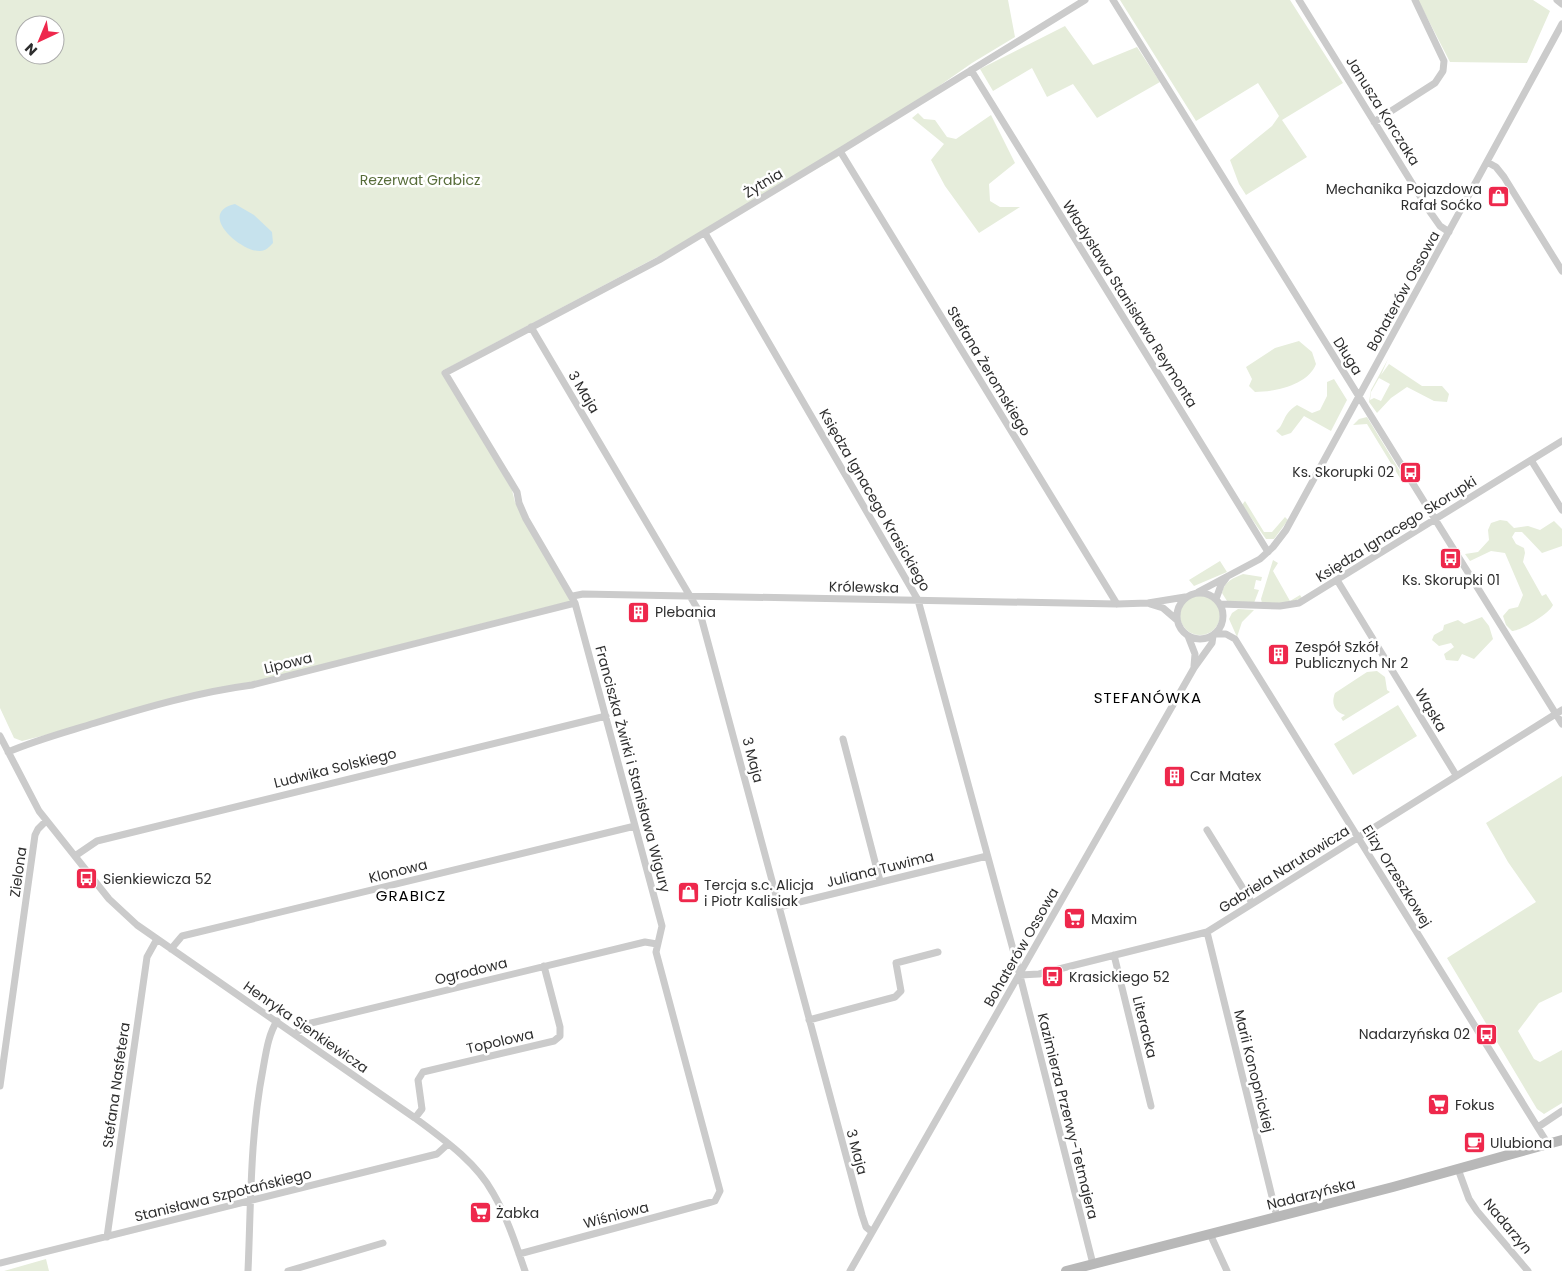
<svg xmlns="http://www.w3.org/2000/svg" width="1562" height="1271" font-family="Poppins,sans-serif">
  <style>
    .green { fill: #e6eddb; fill-rule: evenodd }
    .water { fill: #c6e2ed }
    .lines { fill: none; stroke-linecap: round; stroke-linejoin: round }
    .minor { stroke: #cbcbcb; stroke-width: 7 }
    .secondary { stroke: #b8b8b8; stroke-width: 10 }
    .labels { text-anchor: middle; dominant-baseline: central; stroke-width: 5; stroke-linejoin: round; paint-order: stroke }
    .street-label { font-size: 14px; fill: #2e2e2e; stroke: #fff }
    .park-label { font-size: 14px; fill: #576c39; stroke: #fff }
    .poi-label { font-size: 14px; fill: #2e2e2e; stroke: #fff; text-anchor: start }
    .neighbourhood-label { font-size: 15px; letter-spacing: 1px; fill: #000; stroke: #fff }
  </style>
  <rect width="100%" height="100%" fill="#fff"/>
  <!-- green -->
  <path class="green" d="M0,0H1008L1015,37L972,63L836,158L659,256L442,371L512,490L515,502L571,601L22,741L14,738L0,708ZM25,25H55V55H25Z
    M1120,0H1290L1343,83L1282,120L1307,157L1246,195L1239,184L1230,160L1272,126L1279,116L1258,83L1196,121Z
    M1418,0H1533L1550,11L1527,63L1450,62Z
    M1065,26L1093,65L1137,47L1160,82L1097,118L1073,84L1047,97L1032,68L993,91L980,69Z
    M918,113L924,119L935,120L947,137L956,139L991,115L1015,163L989,184L990,201L1000,207H1020L979,233L945,186L931,160L944,144L912,118Z
    M1299,341L1312,352L1316,364C1308,385 1275,392 1255,392L1249,386L1252,379L1246,367L1275,348Z
    M1388,359L1381,375L1389,364L1422,386H1442L1449,394L1447,402L1434,401L1407,387L1391,398L1377,413L1369,402L1371,390ZM1379,378L1390,384L1381,401L1374,398L1370,400L1371,392Z
    M1334,379L1347,400L1331,431L1304,416L1291,433L1282,436L1276,431C1285,425 1282,414 1297,405L1312,413L1320,410L1327,396V382Z
    M1367,417L1406,481L1403,483L1367,424L1353,425L1359,419Z
    M1245,501L1264,532H1272L1285,517L1288,520L1274,539H1266L1242,505Z
    M1500,520L1507,521L1514,528L1528,526L1540,530L1554,521L1562,529V546L1542,553L1522,532H1515L1512,537L1516,544L1524,548L1525,553L1523,562L1542,596L1546,594L1553,605C1550,613 1521,631 1512,631L1506,625L1503,616L1509,609L1518,607L1523,595L1505,553L1491,551L1470,561L1465,554L1478,552L1489,540L1488,530L1491,523Z
    M1273,560L1278,563L1273,571L1290,601L1300,595L1302,598L1288,603H1262L1261,599Z
    M1220,561L1227,572L1194,586L1189,580Z
    M1243,574L1262,577L1261,581L1256,580L1254,589L1259,590L1254,603L1227,601L1222,593C1224,581 1234,578 1243,574Z
    M1180 615a20 20 0 1 1 40 0a20 20 0 1 1-40 0Z
    M1238,609L1254,610L1242,622L1237,637L1229,619L1232,613Z
    M1482,617L1489,626L1493,639L1474,659L1462,654L1458,661L1446,660L1444,654L1454,647L1451,643L1439,646L1432,640L1434,635L1443,630L1444,625L1458,620L1464,624Z
    M1377,671L1385,677L1387,690L1390,692L1343,721L1341,718L1345,715C1334,712 1331,703 1335,693L1367,672Z
    M1398,705L1417,736L1353,775L1334,744Z
    M1562,776V992L1539,1003L1518,1031L1534,1059L1540,1062L1562,1050V1103L1544,1114L1537,1109L1447,958L1536,902L1508,862L1486,823Z
    M46,1259L49,1271H4Z"/>
  <!-- water -->
  <path class="water" d="M235,204L254,215L272,232L273,243C269,247 266,251 260,251C241,252 196,213 235,204Z"/>
  <g class="lines">
    <!-- minor -->
    <path class="minor" d="M1113,0L1562,724
      M1299,0L1428,209L1440,226L1449,232
      M1557,0L1562,4
      M971,70L1268,552
      M1374,122L1435,83L1443,71L1444,61L1415,0
      M840,151L1117,604
      M1487,162L1496,167L1504,177L1562,271
      M705,233L918,600L1017,964L1093,1264
      M531,327L700,613L862,1215L866,1227L872,1232
      M1531,460L1562,510
      M1337,580L1456,775
      M1198,592L1260,559L1273,547L1286,530L1562,24
      M1177 616a23 23 0 1 1 46 0a23 23 0 1 1-46 0Z
      M573,596L583,594L1117,604L1148,603L1185,597
      M1216,599L1221,585L1227,577
      M1150,604L1163,608L1177,620
      M1220,604L1280,606L1299,603L1562,441
      M1215,634H1226L1235,639L1548,1144
      M1188,636L1195,654L1194,666
      M0,736L39,811L109,899L137,925L415,1118C443,1139 476,1162 493,1193C507,1217 516,1245 525,1271
      M843,739L880,881
      M8,752C36,740 66,732 95,723C147,707 199,692 252,685L575,603
      M1207,830L1252,903
      M75,856L97,841L606,716
      M779,907L987,856
      M1207,932L1277,1217
      M171,949L182,936L635,826
      M1114,955L1151,1106
      M1020,975L1039,974L1207,932L1562,710
      M809,1020L895,997L901,991L896,963L938,952
      M295,1034L307,1024L645,942L657,944
      M0,1086L35,835L38,829L46,821
      M415,1118L422,1109L418,1080L423,1072L554,1041L560,1036V1027L544,966
      M1538,1127L1562,1111
      M1458,1169L1469,1199L1477,1211L1528,1271
      M1210,1234L1227,1271
      M107,1237L147,957L157,939
      M519,1254L708,1203L715,1201L720,1191L656,952L662,926L575,603L526,519L519,503L517,492L445,373L659,260L840,151L1085,0
      M0,1263L437,1154L448,1144
      M248,1271C251,1203 250,1136 263,1069C266,1053 268,1035 277,1021
      M288,1271L383,1243
      M850,1271L1194,668L1212,643L1213,636"/>
    <!-- secondary -->
    <path class="secondary" d="M1066,1271L1393,1187L1562,1140"/>
  </g>
  <!-- icons -->
  <defs>
    <symbol id="shop-square" viewBox="-11 -11 22 22"><rect x="-9" y="-9" width="18" height="18" rx="4" fill="#ee284c" stroke="#fff"/><path d="M-5-2.5h2.3a2.7 3.5 0 0 1 5.4 0H5L5.5 6h-11ZM-1.5-2.5h3a1.5 2.3 0 0 0-3 0Z" fill="#fff"/></symbol>
    <symbol id="bus-square" viewBox="-11 -11 22 22"><rect x="-9" y="-9" width="18" height="18" rx="4" fill="#ee284c" stroke="#fff"/><path d="M-5-6H5V4H4V6H2V4H-2V6H-4V4H-5ZM-3.5-4V0h7V-4ZM-3.5 1.2v1.5H-2V1.2ZM2 1.2v1.5H3.5V1.2Z" fill="#fff"/></symbol>
    <symbol id="building-square" viewBox="-11 -11 22 22"><rect x="-9" y="-9" width="18" height="18" rx="4" fill="#ee284c" stroke="#fff"/><path d="M-4-6H4V6H1V3H-1V6H-4ZM-2.5-4.3h1.7v1.8h-1.7ZM.8-4.3h1.7v1.8H.8ZM-2.5-1h1.7V.8h-1.7ZM.8-1h1.7V.8H.8Z" fill="#fff"/></symbol>
    <symbol id="supermarket-square" viewBox="-11 -11 22 22"><rect x="-9" y="-9" width="18" height="18" rx="4" fill="#ee284c" stroke="#fff"/><path d="M-6-5.5h2.5l.6 2H6L4.5 2H-2.5L-4.4-4H-6ZM-1.5 3.2a1.3 1.3 0 1 0 .1 0ZM3 3.2a1.3 1.3 0 1 0 .1 0Z" fill="#fff"/></symbol>
    <symbol id="cafe-square" viewBox="-11 -11 22 22"><rect x="-9" y="-9" width="18" height="18" rx="4" fill="#ee284c" stroke="#fff"/><path d="M-5.5-4.5H6V0H3Q3 3.5 0 3.5H-2.5Q-5.5 3.5-5.5 0ZM3-3.2v2h1.7v-2ZM-6 4.5H4V6H-6Z" fill="#fff"/></symbol>
  </defs>
  <g fill-rule="evenodd">
    <use href="#shop-square" x="1486" y="184" width="25" height="25"/>
    <use href="#bus-square" x="1398" y="460" width="25" height="25"/>
    <use href="#bus-square" x="1438" y="546" width="25" height="25"/>
    <use href="#building-square" x="626" y="600" width="25" height="25"/>
    <use href="#building-square" x="1266" y="642" width="25" height="25"/>
    <use href="#building-square" x="1162" y="764" width="25" height="25"/>
    <use href="#bus-square" x="74" y="866" width="25" height="25"/>
    <use href="#shop-square" x="676" y="880" width="25" height="25"/>
    <use href="#supermarket-square" x="1062" y="906" width="25" height="25"/>
    <use href="#bus-square" x="1040" y="964" width="25" height="25"/>
    <use href="#bus-square" x="1474" y="1022" width="25" height="25"/>
    <use href="#supermarket-square" x="1426" y="1092" width="25" height="25"/>
    <use href="#cafe-square" x="1462" y="1130" width="25" height="25"/>
    <use href="#supermarket-square" x="468" y="1200" width="25" height="25"/>
  </g>
  <g class="labels">
    <!-- street labels -->
    <g class="street-label">
      <text transform="translate(1383 111) rotate(58)">Janusza Korczaka</text>
      <text transform="translate(763 183) rotate(-31)">Żytnia</text>
      <text transform="translate(1403 291) rotate(-61)">Bohaterów Ossowa</text>
      <text transform="translate(1130 304) rotate(58)">Władysława Stanisława Reymonta</text>
      <text transform="translate(1348 356) rotate(58)">Długa</text>
      <text transform="translate(989 371) rotate(59)">Stefana Żeromskiego</text>
      <text transform="translate(584 392) rotate(59)">3 Maja</text>
      <text transform="translate(875 500) rotate(60)">Księdza Ignacego Krasickiego</text>
      <text transform="translate(1396 529) rotate(-32)">Księdza Ignacego Skorupki</text>
      <text transform="translate(864 587) rotate(1)">Królewska</text>
      <text transform="translate(288 663) rotate(-14)">Lipowa</text>
      <text transform="translate(1431 710) rotate(59)">Wąska</text>
      <text transform="translate(753 760) rotate(75)">3 Maja</text>
      <text transform="translate(335 768) rotate(-14)">Ludwika Solskiego</text>
      <text transform="translate(633 769) rotate(75)">Franciszka Żwirki i Stanisława Wigury</text>
      <text transform="translate(880 869) rotate(-14)">Juliana Tuwima</text>
      <text transform="translate(1284 869) rotate(-32)">Gabriela Narutowicza</text>
      <text transform="translate(398 871) rotate(-14)">Klonowa</text>
      <text transform="translate(18 872) rotate(-82)">Zielona</text>
      <text transform="translate(1397 876) rotate(58)">Elizy Orzeszkowej</text>
      <text transform="translate(1021 947) rotate(-60)">Bohaterów Ossowa</text>
      <text transform="translate(471 971) rotate(-14)">Ogrodowa</text>
      <text transform="translate(306 1027) rotate(35)">Henryka Sienkiewicza</text>
      <text transform="translate(1145 1027) rotate(76)">Literacka</text>
      <text transform="translate(500 1041) rotate(-13)">Topolowa</text>
      <text transform="translate(1254 1071) rotate(76)">Marii Konopnickiej</text>
      <text transform="translate(116 1085) rotate(-82)">Stefana Nasfetera</text>
      <text transform="translate(1068 1116) rotate(76)">Kazimierza Przerwy-Tetmajera</text>
      <text transform="translate(857 1152) rotate(75)">3 Maja</text>
      <text transform="translate(1311 1194) rotate(-14)">Nadarzyńska</text>
      <text transform="translate(223 1195) rotate(-14)">Stanisława Szpotańskiego</text>
      <text transform="translate(616 1215) rotate(-15)">Wiśniowa</text>
      <text transform="translate(1508 1226) rotate(50)">Nadarzyn</text>
    </g>
    <!-- park labels -->
    <g class="park-label">
      <text x="420" y="180">Rezerwat Grabicz</text>
    </g>
    <!-- poi labels -->
    <g class="poi-label">
      <text x="1482" y="189" text-anchor="end">Mechanika Pojazdowa<tspan x="1482" dy="16">Rafał Soćko</tspan></text>
      <text x="1394" y="472" text-anchor="end">Ks. Skorupki 02</text>
      <text x="1451" y="580" text-anchor="middle">Ks. Skorupki 01</text>
      <text x="655" y="612">Plebania</text>
      <text x="1295" y="647">Zespół Szkół<tspan x="1295" dy="16">Publicznych Nr 2</tspan></text>
      <text x="1190" y="776">Car Matex</text>
      <text x="103" y="879">Sienkiewicza 52</text>
      <text x="704" y="885">Tercja s.c. Alicja<tspan x="704" dy="16">i Piotr Kalisiak</tspan></text>
      <text x="1091" y="919">Maxim</text>
      <text x="1069" y="977">Krasickiego 52</text>
      <text x="1470" y="1034" text-anchor="end">Nadarzyńska 02</text>
      <text x="1455" y="1105">Fokus</text>
      <text x="1490" y="1143">Ulubiona</text>
      <text x="496" y="1213">Żabka</text>
    </g>
    <!-- neighbourhood labels -->
    <g class="neighbourhood-label">
      <text x="1148" y="697">STEFANÓWKA</text>
      <text x="411" y="895">GRABICZ</text>
    </g>
  </g>
  <!-- north arrow -->
  <g transform="translate(40 40) rotate(224)"><circle r="24" fill="#ffffff" stroke="#ababab"/>
  <path d="M0-4L9 19L0 12L-9 19Z" fill="#ee284c"/>
  <text y="-8" font-size="14" font-weight="bold" text-anchor="middle" fill="#2e2e2e">N</text>
  </g>
</svg>
